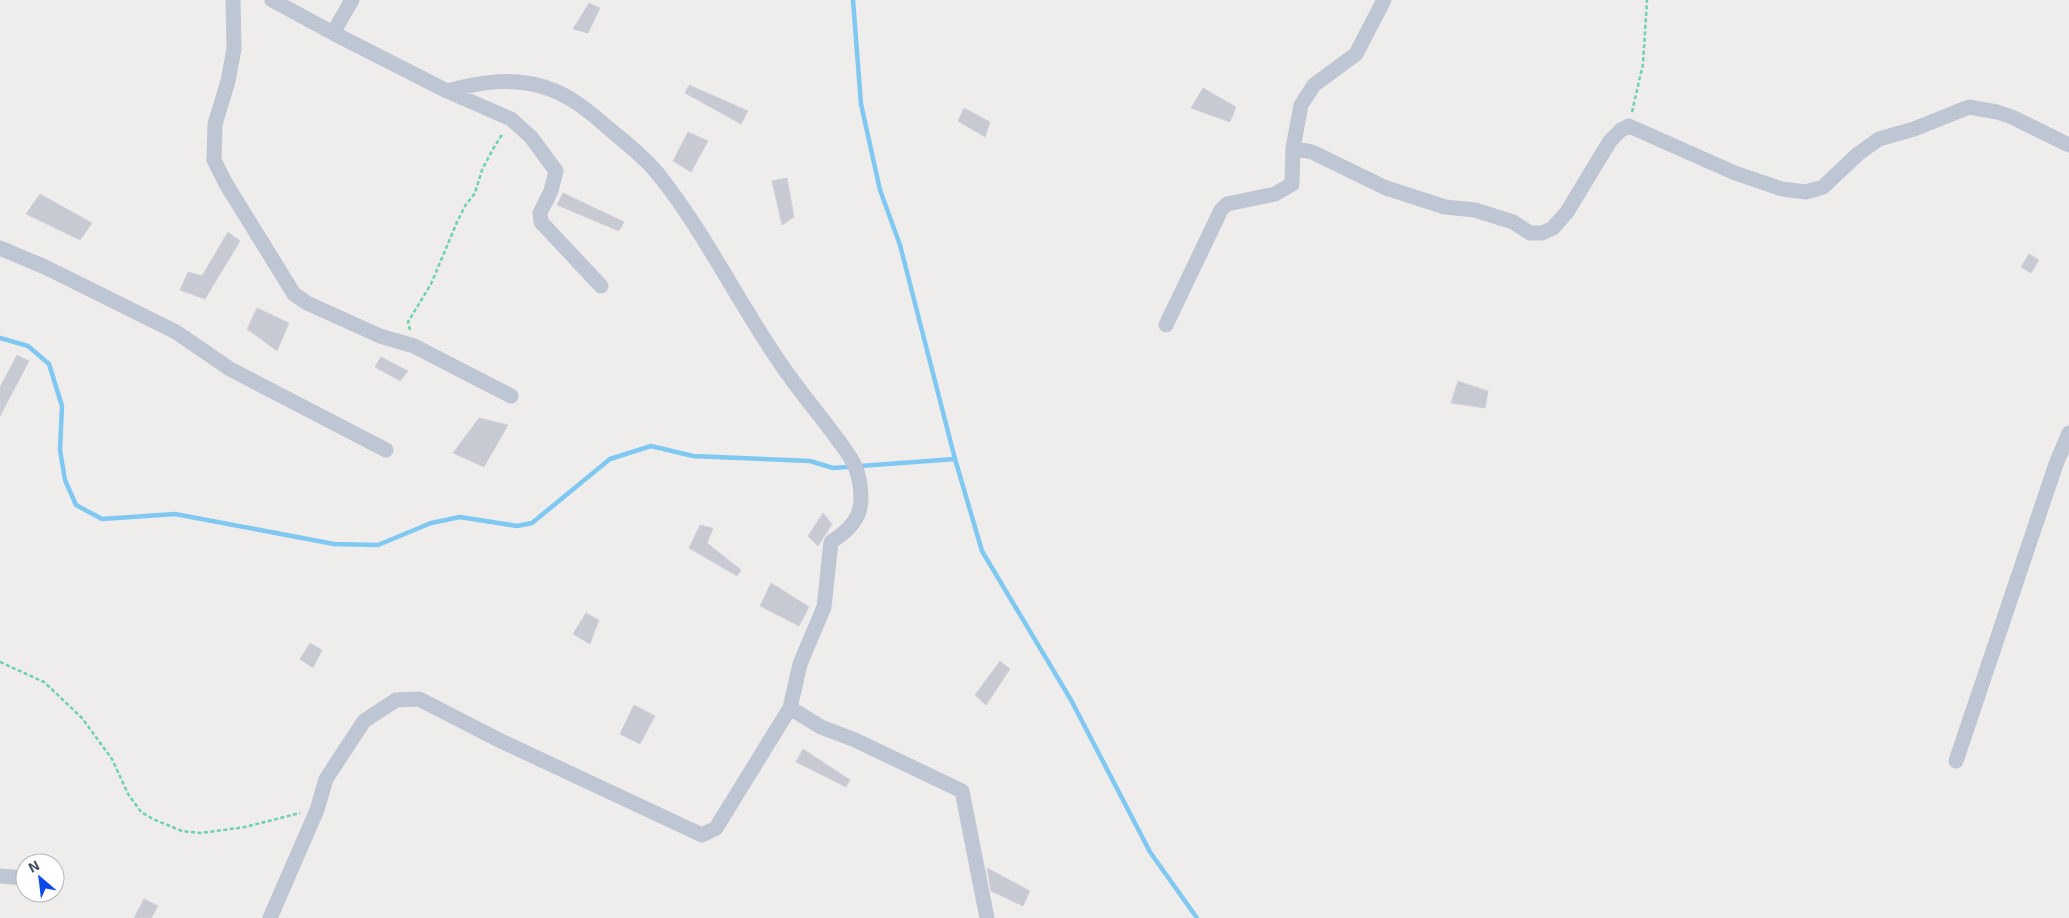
<svg xmlns="http://www.w3.org/2000/svg" width="2069" height="918" font-family="'Exo 2',sans-serif">
  <style>
    .lines { fill: none; stroke-linecap: round; stroke-linejoin: round }
    .stream { stroke: #7fc8f2; stroke-width: 4.5 }
    .building { fill: #c8cad3; stroke: #d0d1d9 }
    .path { stroke: #6cd2af; stroke-width: 2.5; stroke-dasharray: 4 2.5; stroke-linecap: butt }
    .street { stroke: #bec6d3; stroke-width: 15 }
  </style>
  <rect width="100%" height="100%" fill="#efecec"/>
  <g class="lines">
    <!-- stream -->
    <path class="stream" d="M853,0L861,104L880,190L900,245L955,459L982,551L1071,700L1150,852L1197,918
      M0,338L28,346L49,364L62,406L60,450L65,480L76,505L102,519L175,514L334,544L378,545L431,523L460,517L517,526L532,523L610,459L651,446L693,456L810,461L833,468L955,459"/>
  </g>
  <!-- building -->
  <path class="building" d="M589,3L600,8L588,33L573,29Z
    M689,85L748,111L741,124L685,93Z
    M1203,88L1236,107L1230,122L1191,108Z
    M964,108L990,122L985,137L958,121Z
    M688,132L708,141L691,172L673,161Z
    M787,178L794,217L782,225L772,181Z
    M563,193L624,222L619,231L557,205Z
    M40,194L92,223L80,240L26,214Z
    M228,232L240,241L205,299L180,290L188,272L202,276Z
    M2029,254L2039,260L2031,273L2021,267Z
    M257,308L289,323L277,351L247,329Z
    M17,355L29,361L0,416V387Z
    M381,357L408,371L400,381L375,367Z
    M1458,381L1488,391L1485,408L1451,403Z
    M479,418L508,425L484,467L453,453Z
    M823,513L832,524L818,546L808,536Z
    M700,525L713,528L707,543L741,570L737,576L689,548Z
    M771,583L809,607L799,626L760,606Z
    M586,613L599,620L590,644L573,634Z
    M310,643L322,650L313,668L300,659Z
    M1000,661L1010,669L986,705L975,695Z
    M634,705L655,716L640,744L620,734Z
    M803,749L850,780L846,787L796,762Z
    M987,868L1030,891L1023,906L991,891Z
    M144,899L158,906L151,918H134Z"/>
  <g class="lines">
    <!-- path -->
    <path class="path" d="M1632,112L1643,64L1647,0
      M410,330L408,322L431,284L457,222L465,206L475,193L482,170L493,149L503,133
      M0,662L44,682L82,718L112,759L128,794L141,812L153,819L182,831L201,833L245,827L300,813"/>
    <!-- street -->
    <path class="street" d="M233,0L234,49L228,81L215,124L214,160L226,184L294,294L307,303L380,336L414,346L511,396
      M272,0L333,33L447,91L511,119L531,137L556,171L551,191L540,213L541,222L601,286
      M333,33L352,0
      M1293,148L1312,152L1386,188L1445,207L1475,210L1513,222L1530,233H1542L1553,228L1567,212L1610,141L1621,130L1629,126L1735,173L1782,189L1806,192L1823,187L1858,154L1879,139L1914,129L1969,107L1997,112L2012,117L2069,145
      M0,248L45,267L176,332L230,369L386,450
      M1166,325L1221,210L1227,204L1275,194L1292,184L1293,148L1301,105L1314,85L1356,54L1384,0
      M790,708L821,727L855,740L962,791L987,918
      M1956,761L2056,464L2069,433
      M0,876L25,878
      M270,918L317,810L326,779L364,721L396,700L419,699L501,741L702,835L716,828L790,708L800,664L824,607L831,542C859,524 866,509 858,475C855,462 846,451 838,440C820,415 800,392 783,367C740,306 708,238 662,179C648,160 626,143 607,127C589,111 568,94 544,87C511,77 480,82 447,91"/>
  </g>
  <!-- north arrow -->
  <g transform="translate(40 878) rotate(332)"><circle r="24" fill="#ffffff" stroke="#b4b7bd"/>
  <path d="M0-4L9 19L0 12L-9 19Z" fill="#0b4aea"/>
  <text y="-8" font-size="14" font-weight="bold" text-anchor="middle" fill="#434c5b">N</text>
  </g>
</svg>
